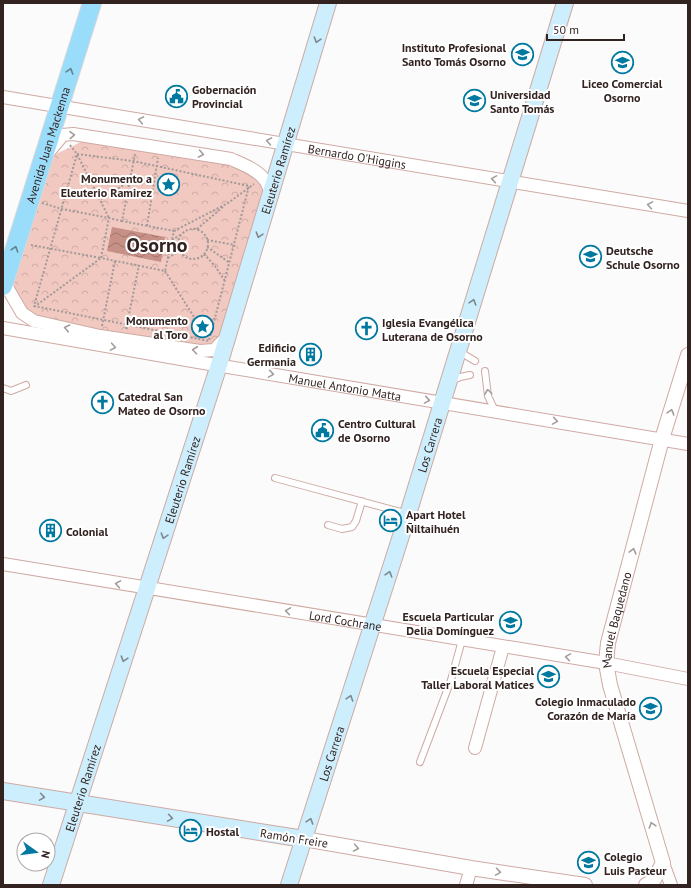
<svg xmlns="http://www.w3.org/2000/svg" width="691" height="888" font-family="'PT Sans',sans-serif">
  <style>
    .park { fill: url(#park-crowns) }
    .water { fill: url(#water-waves) }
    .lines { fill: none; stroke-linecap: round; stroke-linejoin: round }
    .service-casing { stroke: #cfaaa3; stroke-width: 8 }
    .minor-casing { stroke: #cfaaa3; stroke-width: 14 }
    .tertiary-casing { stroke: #cfaaa3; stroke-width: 16 }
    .secondary-casing { stroke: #cfaaa3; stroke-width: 18 }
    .primary-casing { stroke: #dad7d7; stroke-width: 20 }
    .path { stroke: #a19a99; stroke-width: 2; stroke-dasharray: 2 2; stroke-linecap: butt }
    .service { stroke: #fff; stroke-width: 6 }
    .minor { stroke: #fff; stroke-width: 12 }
    .tertiary { stroke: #fff; stroke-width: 14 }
    .secondary { stroke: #cceefd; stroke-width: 16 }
    .primary { stroke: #99ddfb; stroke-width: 18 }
    .oneway { stroke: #7f888f }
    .oneway2 { stroke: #66808e }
    .oneway3 { stroke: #a39c9b }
    .labels { text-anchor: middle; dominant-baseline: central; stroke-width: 4; stroke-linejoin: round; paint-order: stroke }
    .poi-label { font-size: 12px; font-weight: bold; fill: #322321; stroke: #fff; text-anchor: start }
    .street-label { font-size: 12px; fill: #322321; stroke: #fff }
    .town-label { font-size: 20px; font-weight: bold; fill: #322321; stroke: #fff }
  </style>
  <defs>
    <pattern id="park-crowns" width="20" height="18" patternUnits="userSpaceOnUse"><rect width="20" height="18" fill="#f1c9c1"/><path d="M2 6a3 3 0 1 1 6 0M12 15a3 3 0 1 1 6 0" fill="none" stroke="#cfaca6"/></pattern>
    <pattern id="water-waves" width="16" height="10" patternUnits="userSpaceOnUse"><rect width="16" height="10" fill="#c69086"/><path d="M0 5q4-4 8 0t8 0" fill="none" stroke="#a1756d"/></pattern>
  </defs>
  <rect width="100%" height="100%" fill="#fbfbfb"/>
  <!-- park -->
  <path class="park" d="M84,140L238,164L262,186L265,193L224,338L212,347L101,330L32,317L9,284L49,157L71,147Z"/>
  <!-- water -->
  <path class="water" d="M112,227L165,237L161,262L107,251Z"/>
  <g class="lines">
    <defs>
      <path id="service" d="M461,350L465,355L475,361
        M485,371L488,396L495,411
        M451,381L460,377L470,375
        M3,388L11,391L26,385
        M275,478L408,514
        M328,525L342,529L352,527L356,521L362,501
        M420,762L451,680L462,640"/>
      <g id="minor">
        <path id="s1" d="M3,97L688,211"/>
        <path d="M47,154L63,135L73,134L231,159C242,164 256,169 264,179C267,182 269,188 271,193"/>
        <path d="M4,282L22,313L34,321L100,336L200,351L214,350L227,337"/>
        <path id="s2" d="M3,328L198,362L688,444"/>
        <path id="s3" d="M3,564L606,663L688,679"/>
        <path d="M475,748L503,647"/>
        <path d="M663,863L671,885"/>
        <path d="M466,885L471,868"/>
      </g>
      <g id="tertiary">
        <path d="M304,839L471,868L585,885"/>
        <path id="s4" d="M646,885L653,881L663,863L610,685L606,663L608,643L662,439L688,355"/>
      </g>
      <g id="secondary">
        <path d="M3,791L304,839"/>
        <path id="s5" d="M51,885L219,365L328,3"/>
        <path id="s6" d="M289,885L408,514L565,3"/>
      </g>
      <g id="primary">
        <path id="s7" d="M3,286L92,3"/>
      </g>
    </defs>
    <!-- service casing -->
    <use href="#service" class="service-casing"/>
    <!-- minor casing -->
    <use href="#minor" class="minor-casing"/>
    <!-- tertiary casing -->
    <use href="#tertiary" class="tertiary-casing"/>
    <!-- secondary casing -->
    <use href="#secondary" class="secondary-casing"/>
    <!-- primary casing -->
    <use href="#primary" class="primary-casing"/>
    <!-- path -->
    <path class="path" d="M70,145L77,154L109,218
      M77,154L133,161L249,186L209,341L34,306Z
      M101,199L130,181
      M42,203L62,209L109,218
      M122,221L109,218L101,258L165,271L174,231L122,221L135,154
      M147,226L158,158
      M197,229L224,206
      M178 244a15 15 0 1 1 30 0a15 15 0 1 1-30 0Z
      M174,231L228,203L254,184
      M172,240L180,235
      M207,240L235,245
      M31,245L101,258
      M207,247L230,263
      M204,254L215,266L225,281
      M168,258L180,251
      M165,271L208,339
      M34,307L101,258
      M102,326L115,261
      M126,329L139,265"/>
    <!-- service -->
    <use href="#service" class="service"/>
    <!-- minor -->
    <use href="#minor" class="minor"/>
    <!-- tertiary -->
    <use href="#tertiary" class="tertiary"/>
    <!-- secondary -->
    <use href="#secondary" class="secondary"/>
    <!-- primary -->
    <use href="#primary" class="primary"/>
  </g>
  <!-- one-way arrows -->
  <defs><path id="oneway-chevron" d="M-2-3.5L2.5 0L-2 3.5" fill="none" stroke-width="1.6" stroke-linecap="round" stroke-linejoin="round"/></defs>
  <g class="oneway">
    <use href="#oneway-chevron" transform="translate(317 40) rotate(107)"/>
    <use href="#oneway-chevron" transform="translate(259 235) rotate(107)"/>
    <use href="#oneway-chevron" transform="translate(473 302) rotate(-73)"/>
    <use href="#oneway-chevron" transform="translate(164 536) rotate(108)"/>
    <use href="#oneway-chevron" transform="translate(389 574) rotate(-73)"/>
    <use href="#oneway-chevron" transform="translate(124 659) rotate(108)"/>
    <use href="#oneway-chevron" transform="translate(350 698) rotate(-72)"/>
    <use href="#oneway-chevron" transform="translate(42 797) rotate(9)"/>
    <use href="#oneway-chevron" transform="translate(170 818) rotate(9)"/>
    <use href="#oneway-chevron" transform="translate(310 821) rotate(-72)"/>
  </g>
  <g class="oneway2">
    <use href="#oneway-chevron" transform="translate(70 71) rotate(-72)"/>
    <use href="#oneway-chevron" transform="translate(15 249) rotate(-72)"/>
  </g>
  <g class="oneway3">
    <use href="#oneway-chevron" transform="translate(141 120) rotate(-170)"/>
    <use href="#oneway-chevron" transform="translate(72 135) rotate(-3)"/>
    <use href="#oneway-chevron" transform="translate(269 141) rotate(-170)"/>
    <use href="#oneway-chevron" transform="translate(201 154) rotate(10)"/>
    <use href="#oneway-chevron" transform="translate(494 179) rotate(-171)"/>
    <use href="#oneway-chevron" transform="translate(650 205) rotate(-170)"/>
    <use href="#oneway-chevron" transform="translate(67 328) rotate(-168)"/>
    <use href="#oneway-chevron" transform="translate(113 347) rotate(10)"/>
    <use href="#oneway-chevron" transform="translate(195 350) rotate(-173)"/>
    <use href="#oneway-chevron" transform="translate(271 374) rotate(9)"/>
    <use href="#oneway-chevron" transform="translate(488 392) rotate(-97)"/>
    <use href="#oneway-chevron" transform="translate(427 400) rotate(9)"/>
    <use href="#oneway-chevron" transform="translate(671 412) rotate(-73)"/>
    <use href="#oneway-chevron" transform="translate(555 421) rotate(9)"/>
    <use href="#oneway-chevron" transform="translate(633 551) rotate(-75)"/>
    <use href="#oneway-chevron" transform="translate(118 584) rotate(-170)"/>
    <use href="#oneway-chevron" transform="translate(288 611) rotate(-171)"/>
    <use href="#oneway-chevron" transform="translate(568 657) rotate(-171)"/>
    <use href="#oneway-chevron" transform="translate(652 825) rotate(-107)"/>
    <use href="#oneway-chevron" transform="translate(356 848) rotate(10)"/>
    <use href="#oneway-chevron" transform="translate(498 872) rotate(9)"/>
  </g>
  <!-- icons -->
  <defs>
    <symbol id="university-ring" viewBox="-11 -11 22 22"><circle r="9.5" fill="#fff" stroke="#0079a1" stroke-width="1.5"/><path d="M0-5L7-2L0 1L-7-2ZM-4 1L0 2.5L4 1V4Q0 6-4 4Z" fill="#0079a1"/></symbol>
    <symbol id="school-ring" viewBox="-11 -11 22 22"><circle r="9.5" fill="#fff" stroke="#0079a1" stroke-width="1.5"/><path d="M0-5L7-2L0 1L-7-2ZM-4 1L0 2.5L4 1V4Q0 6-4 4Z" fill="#0079a1"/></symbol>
    <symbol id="civic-ring" viewBox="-11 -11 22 22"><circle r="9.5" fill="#fff" stroke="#0079a1" stroke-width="1.5"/><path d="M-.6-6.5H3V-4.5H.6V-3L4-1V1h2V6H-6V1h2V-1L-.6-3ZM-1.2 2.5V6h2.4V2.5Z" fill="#0079a1"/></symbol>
    <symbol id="sight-ring" viewBox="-11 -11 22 22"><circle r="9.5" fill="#fff" stroke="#0079a1" stroke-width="1.5"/><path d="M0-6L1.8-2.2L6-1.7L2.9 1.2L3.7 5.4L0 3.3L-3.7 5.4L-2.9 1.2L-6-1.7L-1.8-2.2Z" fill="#0079a1"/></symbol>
    <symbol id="church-ring" viewBox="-11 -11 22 22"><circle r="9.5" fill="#fff" stroke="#0079a1" stroke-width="1.5"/><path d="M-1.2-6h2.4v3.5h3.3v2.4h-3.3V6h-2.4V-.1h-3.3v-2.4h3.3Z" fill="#0079a1"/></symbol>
    <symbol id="building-ring" viewBox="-11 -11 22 22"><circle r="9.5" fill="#fff" stroke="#0079a1" stroke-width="1.5"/><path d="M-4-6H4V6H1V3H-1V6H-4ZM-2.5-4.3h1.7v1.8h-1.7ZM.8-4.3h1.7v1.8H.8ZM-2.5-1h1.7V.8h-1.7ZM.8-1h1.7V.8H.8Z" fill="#0079a1"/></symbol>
    <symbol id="hotel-ring" viewBox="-11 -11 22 22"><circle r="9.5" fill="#fff" stroke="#0079a1" stroke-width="1.5"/><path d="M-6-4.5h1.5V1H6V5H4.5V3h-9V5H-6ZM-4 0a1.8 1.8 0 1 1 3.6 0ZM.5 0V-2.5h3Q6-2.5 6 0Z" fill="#0079a1"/></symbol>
  </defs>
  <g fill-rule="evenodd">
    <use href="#university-ring" x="510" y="42" width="25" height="25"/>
    <use href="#school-ring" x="610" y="50" width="25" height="25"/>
    <use href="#civic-ring" x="164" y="84" width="25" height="25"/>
    <use href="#university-ring" x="462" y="88" width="25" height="25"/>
    <use href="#sight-ring" x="156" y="172" width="25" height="25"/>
    <use href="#school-ring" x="578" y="244" width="25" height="25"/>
    <use href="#sight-ring" x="190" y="314" width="25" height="25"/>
    <use href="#church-ring" x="354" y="316" width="25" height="25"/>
    <use href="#building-ring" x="298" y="342" width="25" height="25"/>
    <use href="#church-ring" x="90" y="390" width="25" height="25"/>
    <use href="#civic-ring" x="310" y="418" width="25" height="25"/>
    <use href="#hotel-ring" x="378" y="508" width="25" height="25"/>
    <use href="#building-ring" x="38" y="518" width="25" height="25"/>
    <use href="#school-ring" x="498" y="610" width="25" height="25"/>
    <use href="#school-ring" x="536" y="664" width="25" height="25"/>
    <use href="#school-ring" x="638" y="696" width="25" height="25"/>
    <use href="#hotel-ring" x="178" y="818" width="25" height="25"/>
    <use href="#school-ring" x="576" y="850" width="25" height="25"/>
  </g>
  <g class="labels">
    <!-- poi labels -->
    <g class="poi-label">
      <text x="506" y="47" text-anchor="end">Instituto Profesional<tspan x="506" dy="14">Santo Tomás Osorno</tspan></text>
      <text x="622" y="83" text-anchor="middle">Liceo Comercial<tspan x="622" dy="14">Osorno</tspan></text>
      <text x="192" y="89">Gobernación<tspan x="192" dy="14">Provincial</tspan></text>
      <text x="490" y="94">Universidad<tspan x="490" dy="14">Santo Tomás</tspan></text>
      <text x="152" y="178" text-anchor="end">Monumento a<tspan x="152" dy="14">Eleuterio Ramirez</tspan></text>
      <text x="606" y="250">Deutsche<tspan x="606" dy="14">Schule Osorno</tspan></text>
      <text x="188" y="320" text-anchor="end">Monumento<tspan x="188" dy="14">al Toro</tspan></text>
      <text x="382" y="322">Iglesia Evangélica<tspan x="382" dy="14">Luterana de Osorno</tspan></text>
      <text x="296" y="347" text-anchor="end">Edificio<tspan x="296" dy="14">Germania</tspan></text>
      <text x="118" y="396">Catedral San<tspan x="118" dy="14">Mateo de Osorno</tspan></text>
      <text x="338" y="423">Centro Cultural<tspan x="338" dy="14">de Osorno</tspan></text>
      <text x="406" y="514">Apart Hotel<tspan x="406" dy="14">Ñiltaihuén</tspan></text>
      <text x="66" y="531">Colonial</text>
      <text x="494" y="616" text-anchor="end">Escuela Particular<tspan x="494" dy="14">Delia Domínguez</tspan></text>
      <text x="534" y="670" text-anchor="end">Escuela Especial<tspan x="534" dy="14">Taller Laboral Matices</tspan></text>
      <text x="636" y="701" text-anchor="end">Colegio Inmaculado<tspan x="636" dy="14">Corazón de María</tspan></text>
      <text x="206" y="831">Hostal</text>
      <text x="604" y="856">Colegio<tspan x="604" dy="14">Luis Pasteur</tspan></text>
    </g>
    <!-- street labels -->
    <g class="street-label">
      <text stroke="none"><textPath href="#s7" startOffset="148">Avenida Juan Mackenna</textPath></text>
      <text stroke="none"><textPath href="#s1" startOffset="359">Bernardo O'Higgins</textPath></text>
      <text stroke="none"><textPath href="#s5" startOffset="750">Eleuterio Ramírez</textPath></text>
      <text stroke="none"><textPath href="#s2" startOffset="347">Manuel Antonio Matta</textPath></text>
      <text stroke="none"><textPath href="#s6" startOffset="462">Los Carrera</textPath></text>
      <text stroke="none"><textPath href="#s5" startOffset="426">Eleuterio Ramírez</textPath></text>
      <text stroke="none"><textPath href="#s4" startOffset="281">Manuel Baquedano</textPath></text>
      <text stroke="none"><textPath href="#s3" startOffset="347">Lord Cochrane</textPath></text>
      <text stroke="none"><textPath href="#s6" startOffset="138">Los Carrera</textPath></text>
      <text stroke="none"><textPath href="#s5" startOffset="102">Eleuterio Ramírez</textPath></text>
      <text transform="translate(294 838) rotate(9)">Ramón Freire</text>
    </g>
    <!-- town labels -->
    <g class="town-label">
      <text x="157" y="245">Osorno</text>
    </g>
  </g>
  <!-- border -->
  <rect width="691" height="888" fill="none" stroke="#322321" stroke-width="8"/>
  <!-- north arrow -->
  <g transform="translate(36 852) rotate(104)"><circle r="19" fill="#ffffff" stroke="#ada7a6"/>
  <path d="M0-3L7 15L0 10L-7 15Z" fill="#0079a1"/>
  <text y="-6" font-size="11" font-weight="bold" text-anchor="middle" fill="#322321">N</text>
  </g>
  <!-- scale -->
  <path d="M547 34v6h77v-6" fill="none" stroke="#322321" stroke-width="2"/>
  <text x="553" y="34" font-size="12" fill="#322321" stroke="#ffffff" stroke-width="3" paint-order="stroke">50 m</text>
</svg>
